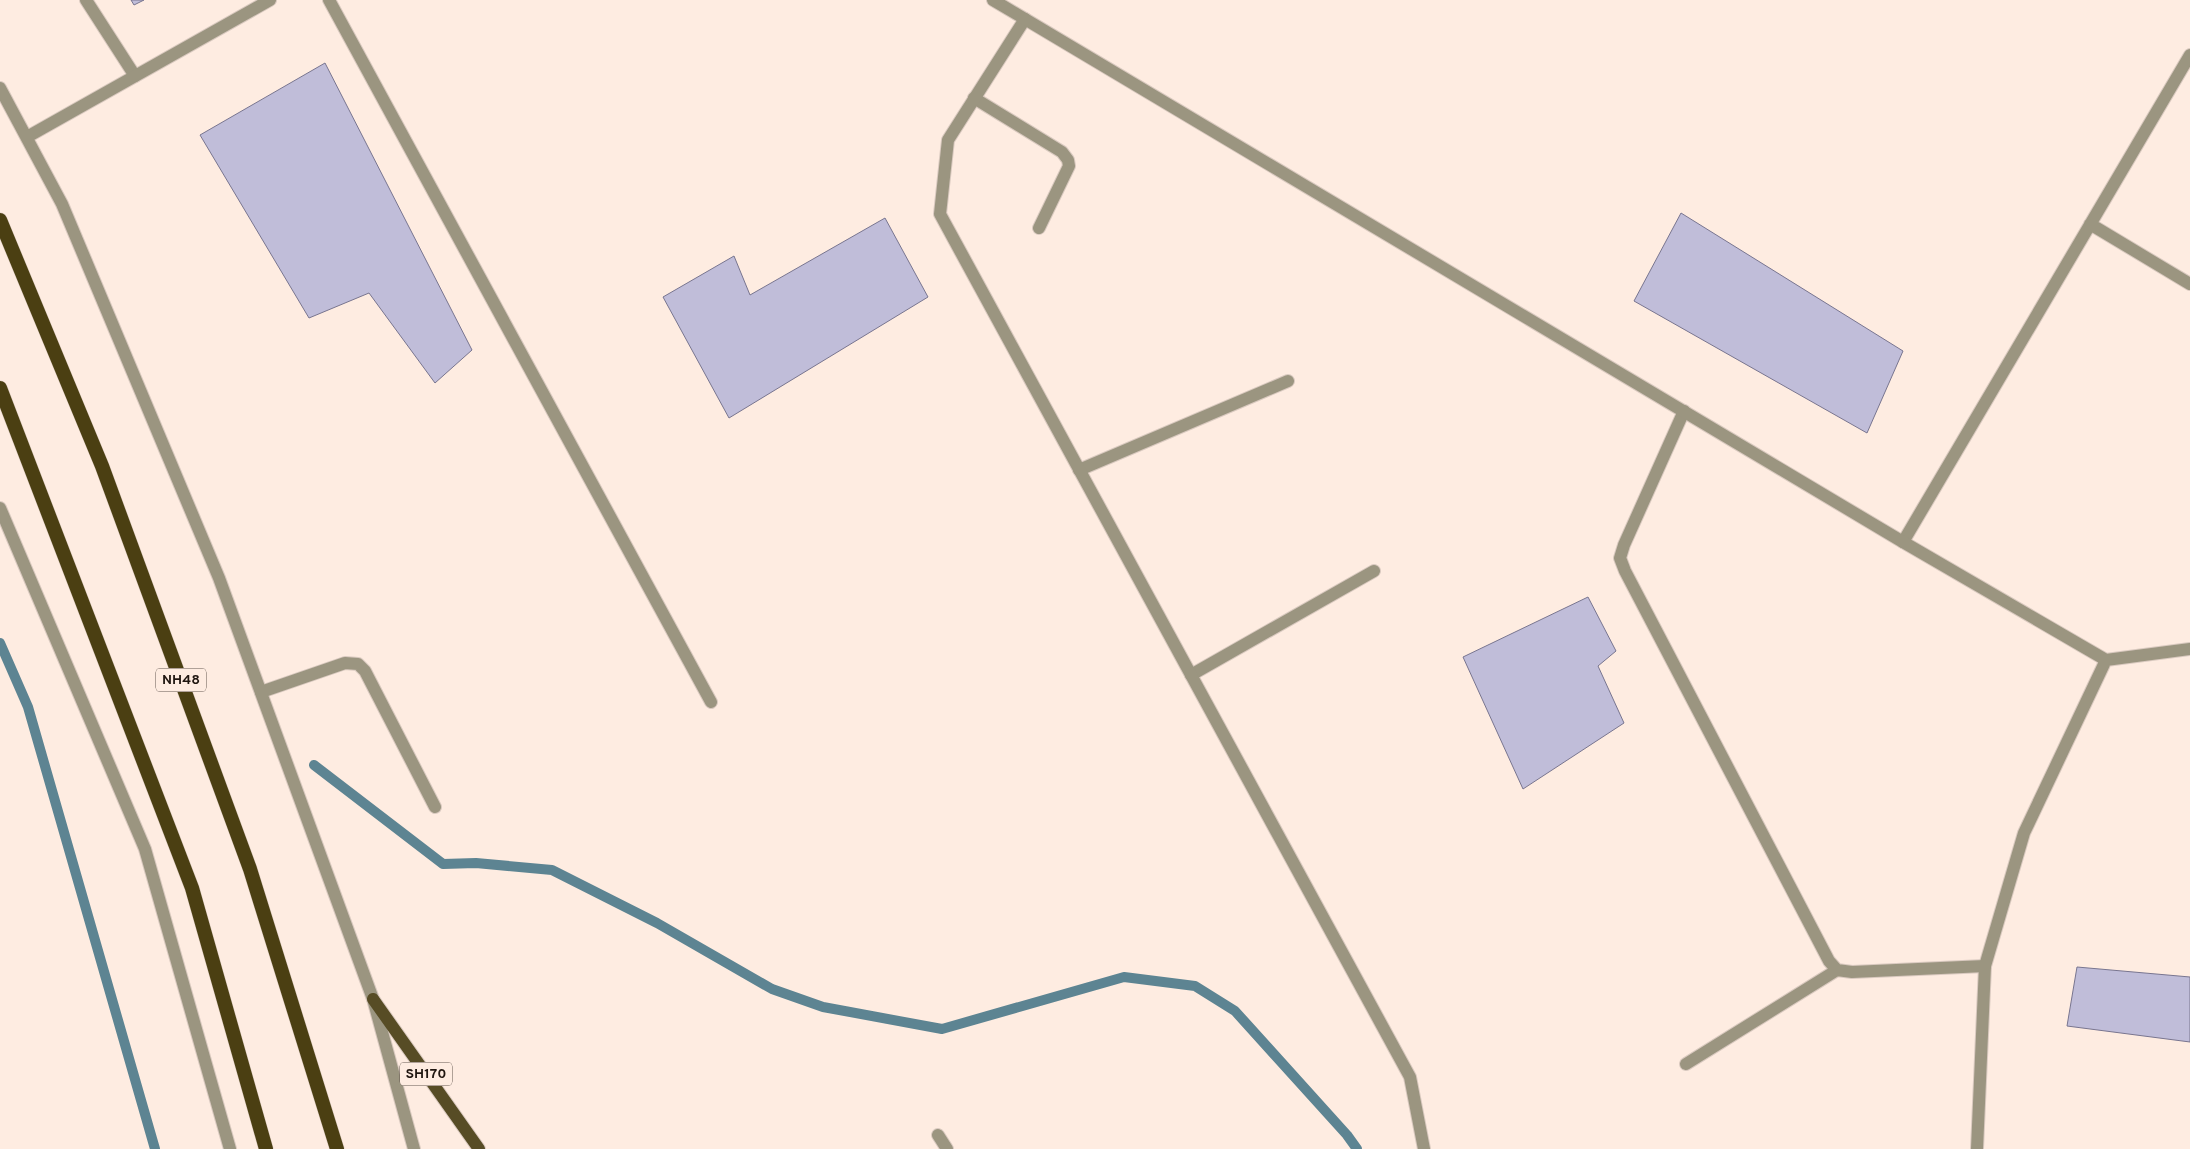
<svg xmlns="http://www.w3.org/2000/svg" width="2190" height="1149" font-family="Overpass,sans-serif">
  <style>
    .lines { fill: none; stroke-linecap: round; stroke-linejoin: round }
    .stream { stroke: #5d8492; stroke-width: 10 }
    .building { fill: #c0bdd9; stroke: #78758f }
    .service-casing { stroke: #dacac0; stroke-width: 14 }
    .minor-casing { stroke: #dacac0; stroke-width: 14 }
    .tertiary-casing { stroke: #dacac0; stroke-width: 14 }
    .primary-casing { stroke: #dacac0; stroke-width: 14 }
    .trunk-casing { stroke: #dacac0; stroke-width: 15 }
    .service { stroke: #9b9580; stroke-width: 12 }
    .minor { stroke: #9b9580; stroke-width: 12 }
    .tertiary { stroke: #9b9580; stroke-width: 12 }
    .primary { stroke: #574c25; stroke-width: 12 }
    .trunk { stroke: #4b3f12; stroke-width: 14 }
    .labels { text-anchor: middle; dominant-baseline: central; stroke-width: 4; stroke-linejoin: round; paint-order: stroke }
    .shield { fill: #feece1; stroke: #63564f; stroke-width: 1 }
    .shield-label { font-size: 14px; font-weight: bold; fill: #201610 }
  </style>
  <rect width="100%" height="100%" fill="#feece1"/>
  <g class="lines">
    <!-- stream -->
    <path class="stream" d="M0,643L28,707L155,1149
      M314,765L443,864L476,863L552,870L657,923L772,989L823,1007L942,1029L1124,977L1195,986L1235,1011L1347,1135L1357,1149"/>
  </g>
  <!-- building -->
  <path class="building" d="M131,0H144L134,5Z
    M325,63L472,350L435,383L369,293L309,318L200,135Z
    M1681,213L1903,351L1867,433L1634,301Z
    M885,218L928,297L729,418L663,297L734,256L750,295Z
    M1588,597L1616,651L1598,666L1624,723L1523,789L1463,657Z
    M2077,967L2190,977V1042L2067,1026Z"/>
  <g class="lines">
    <defs>
      <path id="service" d="M86,0L135,76
        M329,0L711,702
        M974,98L1062,152L1068,160L1069,166L1039,228
        M2090,224L2190,284
        M1684,411L1624,545L1620,558L1625,571L1829,961L1837,970L1852,972L1985,966
        M1079,470L1288,381
        M1903,542L2190,55
        M1191,675L1374,571
        M261,692L345,663L358,664L365,671L435,807
        M1686,1064L1837,970
        M938,1135L947,1149"/>
      <path id="minor" d="M1025,19L948,140L940,214L1410,1077L1424,1149"/>
      <path id="tertiary" d="M993,0L1903,542L2106,660L2190,649
        M0,88L62,204L219,578L373,999L414,1149
        M27,137L270,0
        M0,508L145,849L230,1149
        M1977,1149L1985,966L2024,833L2106,660"/>
      <path id="primary" d="M373,999L479,1149"/>
      <path id="trunk" d="M0,220L102,466L250,869L337,1149
        M0,388L192,888L266,1149"/>
    </defs>
    <!-- service casing -->
    <use href="#service" class="service-casing"/>
    <!-- minor casing -->
    <use href="#minor" class="minor-casing"/>
    <!-- tertiary casing -->
    <use href="#tertiary" class="tertiary-casing"/>
    <!-- primary casing -->
    <use href="#primary" class="primary-casing"/>
    <!-- trunk casing -->
    <use href="#trunk" class="trunk-casing"/>
    <!-- service -->
    <use href="#service" class="service"/>
    <!-- minor -->
    <use href="#minor" class="minor"/>
    <!-- tertiary -->
    <use href="#tertiary" class="tertiary"/>
    <!-- primary -->
    <use href="#primary" class="primary"/>
    <!-- trunk -->
    <use href="#trunk" class="trunk"/>
  </g>
  <g class="labels">
    <!-- shield labels -->
    <g class="shield">
      <rect x="156" y="668.5" width="50" height="23" rx="4"/>
      <rect x="400" y="1062.5" width="52" height="23" rx="4"/>
    </g>
    <g class="shield-label">
      <text x="181" y="680">NH48</text>
      <text x="426" y="1074">SH170</text>
    </g>
  </g>
</svg>
